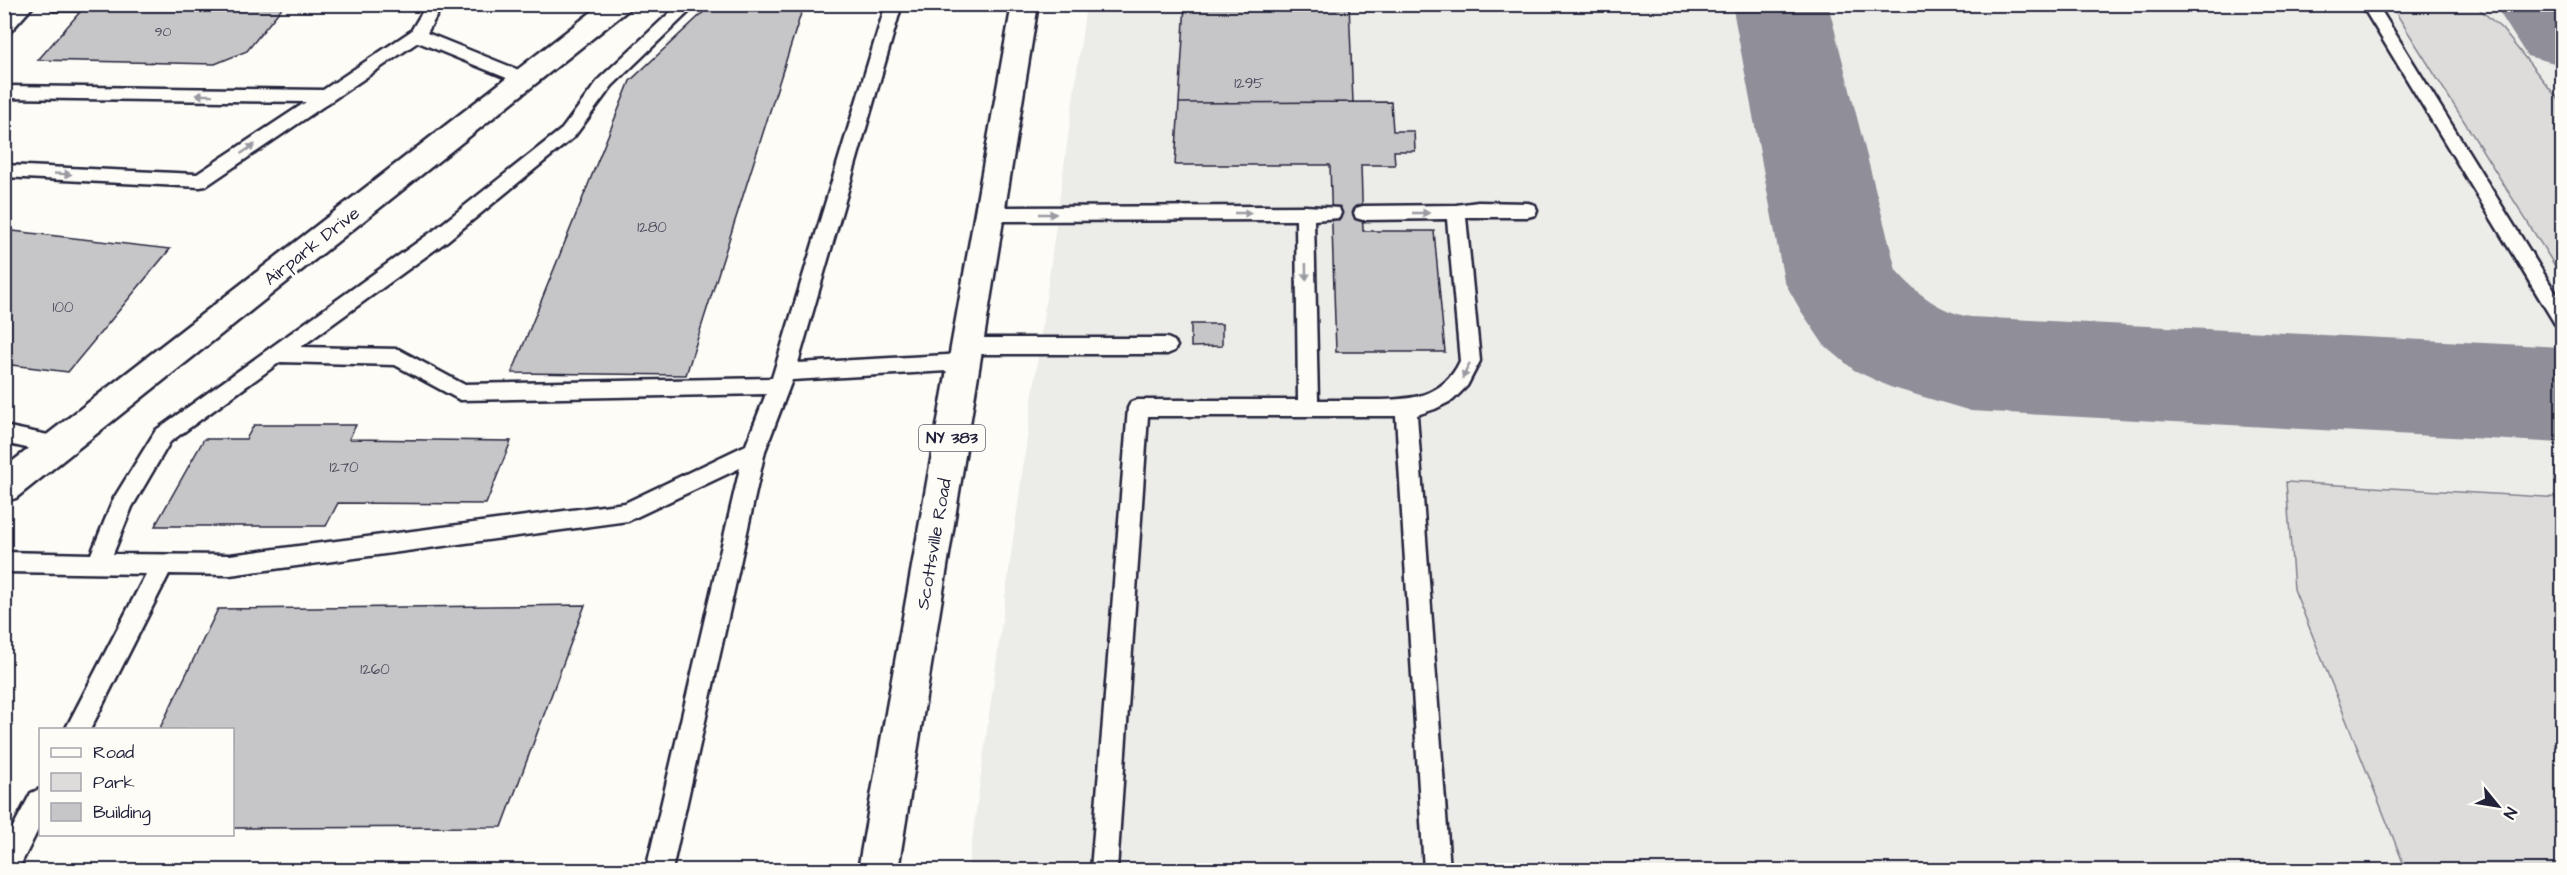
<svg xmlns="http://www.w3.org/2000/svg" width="2567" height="875" font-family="'Architects Daughter',sans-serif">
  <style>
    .built { fill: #ecece9 }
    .green { fill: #dddcdb; stroke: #807f8b; stroke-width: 1.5 }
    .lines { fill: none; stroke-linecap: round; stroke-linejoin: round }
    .taxiway { fill: #908f99; fill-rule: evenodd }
    .building { fill: #c6c6c8; stroke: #22223b; stroke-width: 1.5 }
    .service-casing { stroke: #22223b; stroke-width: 5 }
    .minor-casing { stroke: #22223b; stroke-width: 5 }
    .primary-casing { stroke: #22223b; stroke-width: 5 }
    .service { fill: #fdfcf7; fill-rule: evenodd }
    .minor { fill: #fdfcf7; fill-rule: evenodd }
    .primary { fill: #fdfcf7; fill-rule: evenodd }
    .oneway { fill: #9a9aa2 }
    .labels { text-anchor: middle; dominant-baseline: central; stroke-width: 6; stroke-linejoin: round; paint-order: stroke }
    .far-number-label { font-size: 14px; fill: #4b4b5e }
    .number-label { font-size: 15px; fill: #4b4b5e }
    .shield { fill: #fdfcf7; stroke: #646373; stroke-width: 1.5 }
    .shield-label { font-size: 16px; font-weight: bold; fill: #22223b }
    .street-label { font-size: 18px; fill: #22223b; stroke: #fdfcf7 }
  </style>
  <rect width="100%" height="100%" fill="#fdfcf7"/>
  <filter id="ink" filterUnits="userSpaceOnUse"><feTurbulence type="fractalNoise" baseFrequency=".0167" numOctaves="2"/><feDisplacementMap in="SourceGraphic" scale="12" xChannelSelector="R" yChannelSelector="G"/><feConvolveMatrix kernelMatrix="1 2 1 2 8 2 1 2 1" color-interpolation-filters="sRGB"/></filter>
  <g filter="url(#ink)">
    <!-- built -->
    <path class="built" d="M1086,5H2562V870H968Z"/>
    <!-- green -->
    <path class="green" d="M2391,5H2475L2502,29L2562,104V277Z
      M2286,482L2562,498V870H2406L2294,589Z"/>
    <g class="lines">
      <!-- taxiway -->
      <path class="taxiway" d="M1732,4H1828L1896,270C1916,293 1940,312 1971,317L2562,347V443L1971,411L1890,387L1854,370L1824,345L1801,311L1784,281Z
        M2494,4H2562V65L2527,56Z"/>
    </g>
    <!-- building -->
    <path class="building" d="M60,4H285L247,51L215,64L38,60L80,12H53Z
      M712,4H804L686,375L512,373L630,81Z
      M1185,4H1349L1353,102L1179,103Z
      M1391,102L1393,131H1414L1415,151H1394L1395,165H1361L1363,231H1434L1445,352H1336L1330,165H1175L1179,103Z
      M4,230L170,249L68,372L4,364Z
      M1191,324H1222V346L1191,347Z
      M254,425H356L349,439L511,441L486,504L338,503L326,526H155L204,439H246Z
      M585,605L502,827L232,828V730H159L218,609Z"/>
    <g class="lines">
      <defs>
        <path id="service" d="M17,4H35L10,32L4,33V18Z
          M427,4H443L427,33L531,75L534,79L531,83H519L418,42L206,186L200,187L4,177V165L197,174L306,102L4,98V86L323,90L411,31Z
          M679,4H697L612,86L574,137L447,241L301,347L398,349L463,384L772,378L886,4H902L798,363L965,354L972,356L975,362L972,368L965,370L792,380L765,451L672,870H646L740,468L628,521L230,575L169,574L90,730H65L146,574L4,572V552L91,554L114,498L156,430L433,231L562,129L600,78ZM280,362L395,365L460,400L766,394L746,445L625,503L230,555L113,554L132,507L170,442Z
          M2361,4H2377L2562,303V326L2555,324Z
          M1478,202L1528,203L1535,205L1537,210L1535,215L1528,217H1466L1480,361L1467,386L1453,400L1435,409L1417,415L1450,870H1424L1396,416H1148L1117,870H1091L1128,408L1131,402L1138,400H1298L1296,220L990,221L983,219L981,214L983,209L990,207L1305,206L1339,208L1341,213L1339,218L1314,220L1318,400C1337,400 1355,400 1374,400C1410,400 1443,398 1460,361L1447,219L1363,220L1356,218L1354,213L1356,208L1363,206L1456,205Z
          M967,338H1167L1174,341L1177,346L1174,351L1167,354H967L960,351L957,346L960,341Z
          M4,426L58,437L65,440L69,446L65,452L58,455L4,443Z
          M40,789V826L18,870H4V844L31,793Z"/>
        <path id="minor" d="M602,4H631L628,10L16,498L4,502V468Z"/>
        <path id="primary" d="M1012,4H1038L898,870H858Z"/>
      </defs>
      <!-- service casing -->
      <use href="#service" class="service-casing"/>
      <!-- minor casing -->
      <use href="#minor" class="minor-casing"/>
      <!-- primary casing -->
      <use href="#primary" class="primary-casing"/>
      <!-- service -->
      <use href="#service" class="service"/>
      <!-- minor -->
      <use href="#minor" class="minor"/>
      <!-- primary -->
      <use href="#primary" class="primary"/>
    </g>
    <!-- one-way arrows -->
    <defs><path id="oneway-solid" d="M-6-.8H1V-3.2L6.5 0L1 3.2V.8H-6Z" transform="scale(1.5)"/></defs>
    <g class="oneway">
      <use href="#oneway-solid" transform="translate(204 95) rotate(-179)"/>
      <use href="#oneway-solid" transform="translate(248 149) rotate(-34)"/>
      <use href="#oneway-solid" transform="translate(63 174) rotate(3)"/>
      <use href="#oneway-solid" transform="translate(1243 213)"/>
      <use href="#oneway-solid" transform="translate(1421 213)"/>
      <use href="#oneway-solid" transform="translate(1048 214)"/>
      <use href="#oneway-solid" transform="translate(1306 272) rotate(89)"/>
      <use href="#oneway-solid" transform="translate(1466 371) rotate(115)"/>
    </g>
  </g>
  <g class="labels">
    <!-- far-number labels -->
    <g class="far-number-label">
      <text x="163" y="32">90</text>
    </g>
    <!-- number labels -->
    <g class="number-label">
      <text x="1249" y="83">1295</text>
      <text x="652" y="227">1280</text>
      <text x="63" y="307">100</text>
      <text x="344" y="467">1270</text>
      <text x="375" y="669">1260</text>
    </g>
    <!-- shield labels -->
    <rect class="shield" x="919" y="425" width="66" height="26" rx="4.5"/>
    <g class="shield-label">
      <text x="952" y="438">NY 383</text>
    </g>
    <!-- street labels -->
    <g class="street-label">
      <text transform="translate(312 246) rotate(-38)">Airpark Drive</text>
      <text transform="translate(934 544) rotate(-80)">Scottsville Road</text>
    </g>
  </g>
  <!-- margin -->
  <rect width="2567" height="875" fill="none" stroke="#fdfcf7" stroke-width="24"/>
  <rect x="12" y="12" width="2543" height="851" fill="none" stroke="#22223b" stroke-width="2" filter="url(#ink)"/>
  <!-- legend -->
  <rect x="39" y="728" width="195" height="108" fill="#fdfcf7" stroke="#a5a5ac" stroke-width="1.5"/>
  <rect x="51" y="748" width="30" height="9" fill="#fdfcf7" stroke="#a5a5ac" stroke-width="1.5"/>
  <text x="93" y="758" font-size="18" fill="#22223b">Road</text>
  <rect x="51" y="773" width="30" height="18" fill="#dddcdb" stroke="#a5a5ac" stroke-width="1.5"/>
  <text x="93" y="788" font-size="18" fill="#22223b">Park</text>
  <rect x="51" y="803" width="30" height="18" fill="#c6c6c8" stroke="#a5a5ac" stroke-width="1.5"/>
  <text x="93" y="818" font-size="18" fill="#22223b">Building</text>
  <!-- north arrow -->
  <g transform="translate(2498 806) rotate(120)" stroke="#fdfcf7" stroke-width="4.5" paint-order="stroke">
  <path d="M0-4.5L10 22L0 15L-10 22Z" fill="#22223b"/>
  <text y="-9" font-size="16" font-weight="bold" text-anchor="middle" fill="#22223b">N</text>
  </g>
</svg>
